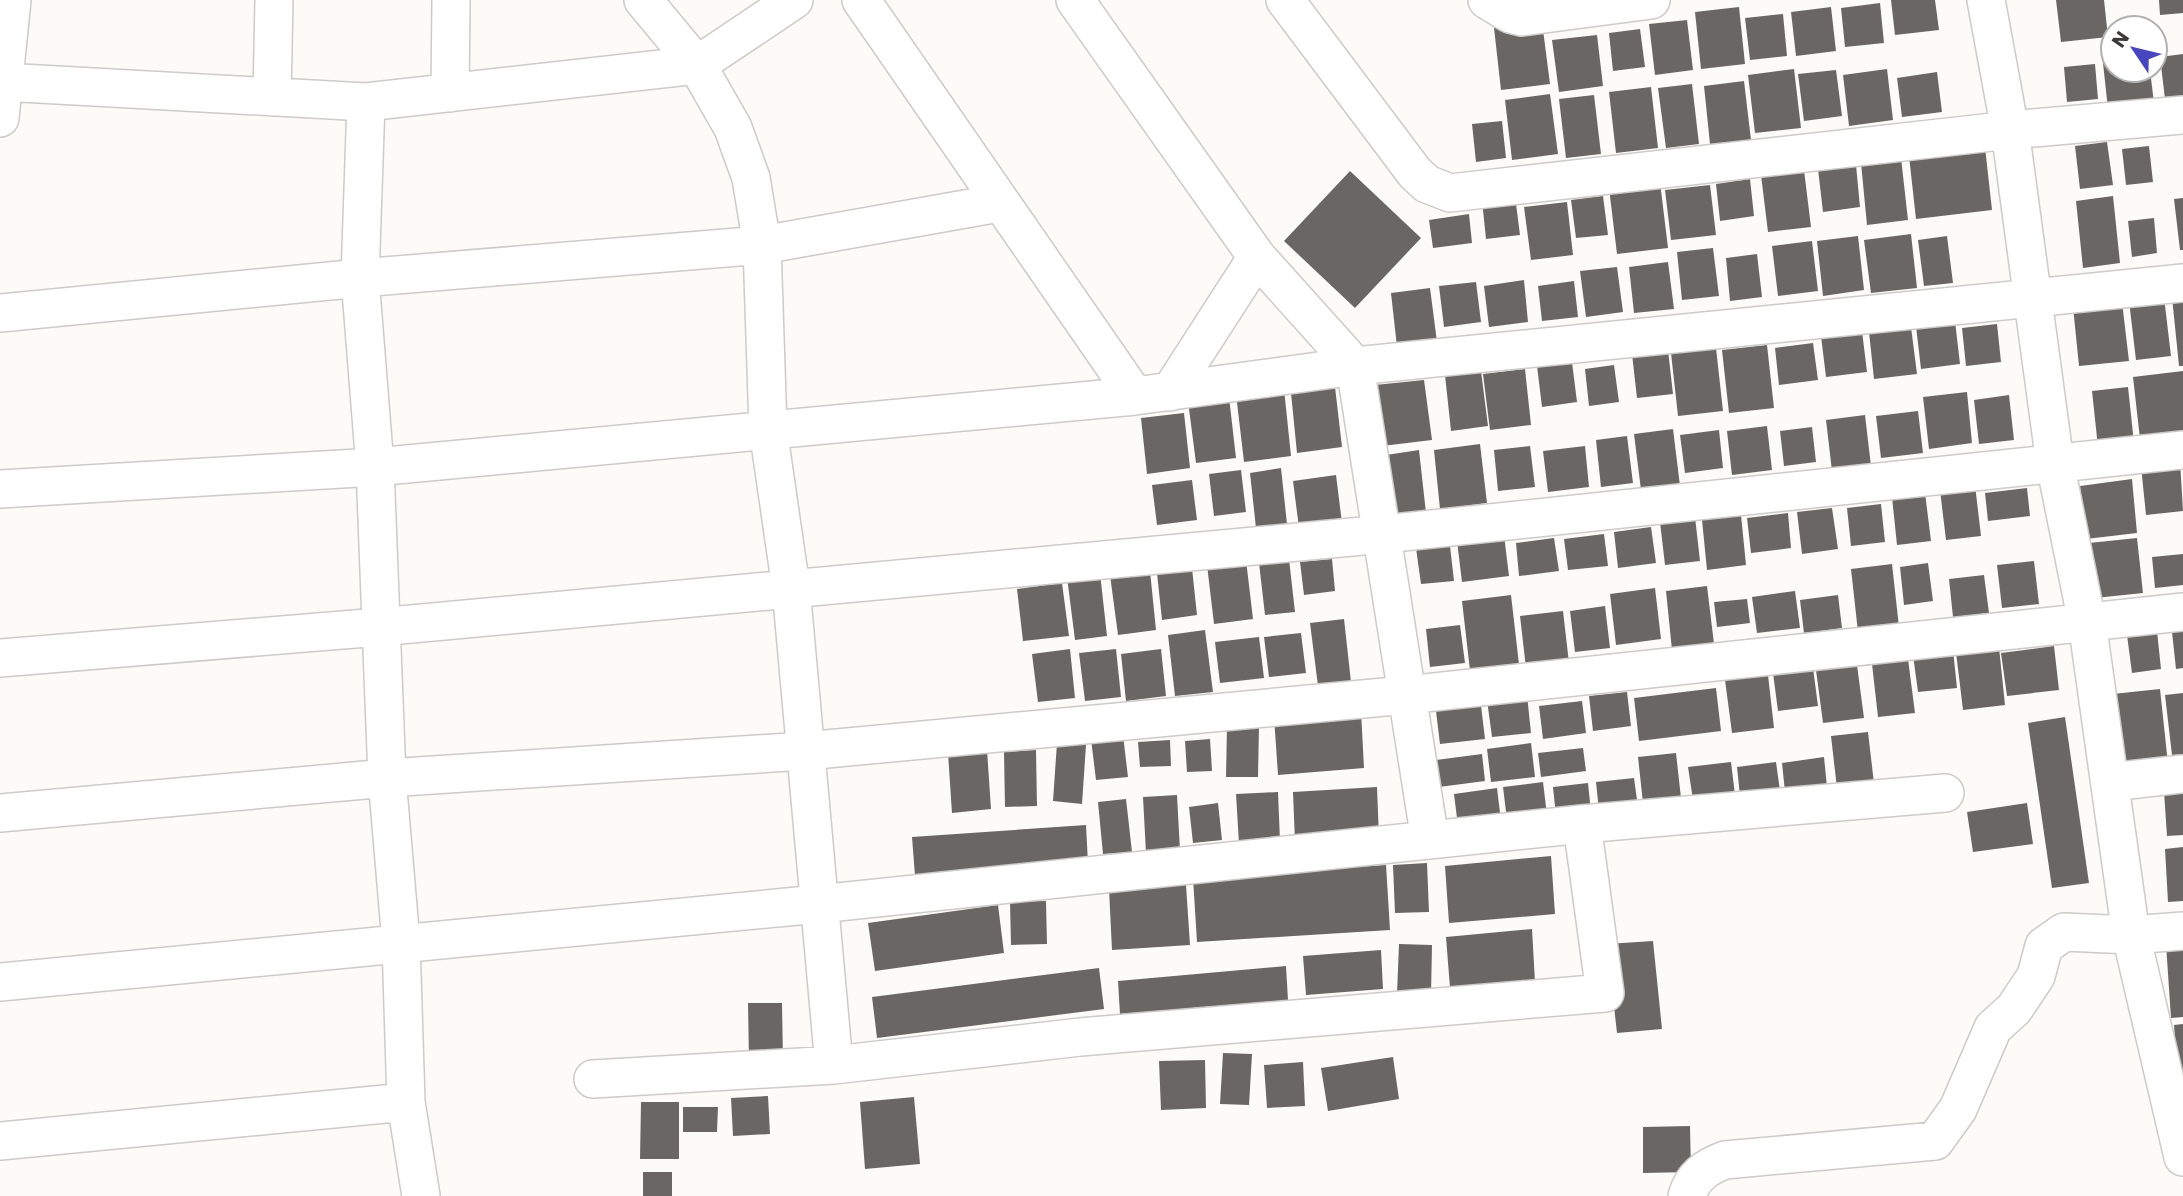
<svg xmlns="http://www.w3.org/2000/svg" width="2183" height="1196" font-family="Poppins,sans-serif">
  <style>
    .building { fill: #6a6664 }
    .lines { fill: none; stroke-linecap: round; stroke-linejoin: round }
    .street-casing { stroke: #cccbc7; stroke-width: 40 }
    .street { stroke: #fff; stroke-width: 37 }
  </style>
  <rect width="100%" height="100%" fill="#fdfbf7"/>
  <!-- building -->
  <path class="building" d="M1891,0H1935L1939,30L1895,35Z
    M2056,0H2104L2108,37L2061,42Z
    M2159,0H2183V13L2160,15Z
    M1880,3L1884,43L1845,47L1841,8Z
    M1739,7L1745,64L1701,69L1695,12Z
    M1831,7L1836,51L1796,56L1791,12Z
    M1783,14L1787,56L1750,60L1745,18Z
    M1687,20L1693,70L1655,75L1649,24Z
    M1542,22L1550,84L1501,90L1494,28Z
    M1640,29L1645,67L1613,71L1609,33Z
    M1597,35L1603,86L1559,92L1552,40Z
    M2183,54V96L2165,99L2160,57Z
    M2113,62V70H2150L2154,103L2108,109L2103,63Z
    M2095,64L2098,99L2067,102L2064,67Z
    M1794,69L1801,128L1755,133L1748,75Z
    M1887,69L1893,120L1849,126L1843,75Z
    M1836,70L1842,116L1804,121L1798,74Z
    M1937,72L1942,112L1902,117L1897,78Z
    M1744,81L1751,140L1710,144L1704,86Z
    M1692,84L1699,144L1666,148L1658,88Z
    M1651,87L1658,148L1616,153L1609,92Z
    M1550,94L1558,154L1512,160L1505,100Z
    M1594,95L1601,154L1566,158L1559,99Z
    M1502,121L1506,158L1476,162L1472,124Z
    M2107,142L2113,185L2080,189L2075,146Z
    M2149,146L2153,182L2126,185L2122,149Z
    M1985,147L1992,210L1916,219L1909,156Z
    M1901,158L1908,220L1867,225L1861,163Z
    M1856,165L1860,207L1823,212L1818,169Z
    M1804,170L1811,227L1768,232L1761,175Z
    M1350,171L1421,238L1355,308L1284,241Z
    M1750,179L1754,216L1720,221L1716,184Z
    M1660,182L1668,248L1617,254L1609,188Z
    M1710,185L1716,235L1671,240L1665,190Z
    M1515,196L1520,235L1486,239L1482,200Z
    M1603,196L1608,235L1576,238L1571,200Z
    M2113,196L2120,263L2083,268L2076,201Z
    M2183,198V250H2180L2174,199Z
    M1567,202L1573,255L1531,260L1524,207Z
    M1469,214L1472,243L1433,248L1429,220Z
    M2154,218L2157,253L2132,257L2128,221Z
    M1911,234L1917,288L1871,293L1864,240Z
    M1858,236L1864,290L1823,296L1817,241Z
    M1947,236L1953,283L1924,286L1918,240Z
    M1812,241L1818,291L1778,296L1772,246Z
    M1713,248L1719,296L1682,300L1677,252Z
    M1757,254L1762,297L1730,301L1726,258Z
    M1668,262L1674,309L1634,313L1629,267Z
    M1617,267L1623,312L1586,317L1580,271Z
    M1524,280L1528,322L1489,327L1484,286Z
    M1574,281L1578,317L1542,321L1538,286Z
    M1476,282L1481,322L1444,327L1439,286Z
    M1430,288L1437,342L1397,347L1391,293Z
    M2183,296V366H2179L2172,297Z
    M2164,297L2171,356L2136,360L2129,301Z
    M2122,302L2129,361L2079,366L2073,307Z
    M1955,321L1960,364L1921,369L1916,326Z
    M1997,324L2001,362L1966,366L1962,328Z
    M1911,327L1917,374L1874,379L1869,332Z
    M1862,331L1867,372L1826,377L1821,336Z
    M1813,343L1818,380L1779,385L1775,348Z
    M1767,345L1774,408L1729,413L1722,350Z
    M1716,348L1723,411L1678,416L1671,353Z
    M1668,350L1673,394L1637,398L1632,354Z
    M1572,362L1577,402L1542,407L1537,366Z
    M1614,365L1619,402L1589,406L1585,369Z
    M1525,369L1531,425L1490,430L1483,374Z
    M1481,371L1488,426L1451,431L1445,375Z
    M2183,371V434L2140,439L2133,377Z
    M1424,380L1432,440L1382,446L1375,385Z
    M1335,387L1342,447L1297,453L1291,393Z
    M2128,387L2134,443L2098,447L2092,391Z
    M1284,389L1291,456L1244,462L1236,394Z
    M1967,392L1972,443L1929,449L1923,397Z
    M2009,395L2014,440L1979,444L1974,400Z
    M1229,397L1236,458L1196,463L1188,401Z
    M1918,411L1923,453L1881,458L1876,416Z
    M1184,413L1190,468L1147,474L1141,418Z
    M1865,415L1871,466L1832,471L1826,420Z
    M1767,426L1772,470L1732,475L1727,431Z
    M1812,427L1816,462L1784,466L1780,431Z
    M1673,429L1680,486L1641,490L1634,434Z
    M1719,430L1723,468L1685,473L1680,435Z
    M1627,436L1633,483L1601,487L1596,440Z
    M1480,444L1487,503L1440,509L1434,450Z
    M1530,446L1535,487L1498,491L1494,450Z
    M1585,446L1589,487L1548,492L1543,451Z
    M1419,450L1426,513L1393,517L1386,455Z
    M2180,461L2183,511L2146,515L2141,466Z
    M1281,468L1287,524L1256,528L1250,473Z
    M1241,470L1246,512L1214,516L1209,474Z
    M1336,475L1342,523L1299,528L1293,481Z
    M2132,479L2137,533L2086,539L2080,486Z
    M1192,480L1197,520L1157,525L1152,485Z
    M1975,485L1981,536L1946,540L1940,490Z
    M2027,488L2030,516L1988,521L1985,493Z
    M1925,493L1931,541L1897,545L1892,497Z
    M1881,504L1885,542L1851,546L1847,508Z
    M1832,508L1838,549L1802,554L1797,512Z
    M1788,513L1791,548L1751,553L1747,518Z
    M1741,515L1746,565L1707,570L1702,520Z
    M1695,517L1700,561L1665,565L1660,522Z
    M1651,527L1656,563L1618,568L1614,532Z
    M1604,534L1608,566L1568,570L1564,539Z
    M1504,535L1509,576L1462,582L1457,541Z
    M1449,537L1454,581L1421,584L1415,541Z
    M1554,538L1559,571L1519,576L1516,543Z
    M2137,538L2143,593L2095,598L2089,543Z
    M2183,554V585L2155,588L2152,557Z
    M1191,559L1197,615L1162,620L1156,564Z
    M1289,559L1295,612L1265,615L1259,563Z
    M1332,559L1335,591L1304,595L1300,562Z
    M1246,560L1253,619L1214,624L1207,565Z
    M2034,561L2039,604L2002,608L1997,565Z
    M1928,563L1933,601L1904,605L1900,567Z
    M1892,564L1899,627L1858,632L1851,569Z
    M1150,571L1156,630L1118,635L1110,575Z
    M1100,573L1107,636L1075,640L1067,577Z
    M1984,575L1989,613L1953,617L1949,579Z
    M1062,583L1069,636L1023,641L1017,589Z
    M1707,586L1714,644L1672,650L1666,591Z
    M1655,588L1661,639L1616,645L1610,594Z
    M1795,591L1800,628L1757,633L1752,597Z
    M1511,595L1520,673L1471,679L1462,601Z
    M1838,595L1842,628L1804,633L1800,600Z
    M1747,599L1750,623L1717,627L1714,602Z
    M1605,606L1610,648L1575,652L1570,611Z
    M1563,611L1569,663L1526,668L1520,616Z
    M1344,619L1351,682L1318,686L1310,623Z
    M1460,625L1465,663L1430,667L1426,629Z
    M1205,630L1213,692L1175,696L1168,635Z
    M2157,631L2161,669L2132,673L2127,635Z
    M2183,631V668L2176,669L2172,632Z
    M1301,633L1306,673L1269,677L1264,637Z
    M1259,637L1264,678L1220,683L1215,642Z
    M1998,638L2005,705L1963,710L1955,644Z
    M2054,646L2059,690L2007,696L2001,653Z
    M1070,649L1075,698L1038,702L1032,654Z
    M1116,649L1121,697L1085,701L1079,653Z
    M1161,649L1166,696L1126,701L1121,654Z
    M1953,650L1957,688L1918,692L1913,655Z
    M1908,659L1915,713L1878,717L1872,664Z
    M1857,665L1864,718L1823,723L1816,670Z
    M1813,668L1818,706L1778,711L1773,673Z
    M1768,675L1774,728L1732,733L1725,680Z
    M1716,688L1721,731L1639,741L1634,698Z
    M2160,689L2168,764L2121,769L2113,694Z
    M1627,692L1631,726L1593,731L1589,696Z
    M2183,693V754L2172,755L2165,695Z
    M1527,695L1531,733L1492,737L1487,700Z
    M1480,697L1485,739L1440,744L1435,703Z
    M1582,701L1586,733L1543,739L1539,706Z
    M1361,711L1364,768L1278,775L1274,717Z
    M2065,717L2089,883L2052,888L2028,723Z
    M1227,725L1259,726L1258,777H1226Z
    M1868,732L1875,792L1838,797L1831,736Z
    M1123,735L1128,777L1096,780L1091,739Z
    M1210,739L1212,771L1187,772L1185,741Z
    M1170,740L1171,766L1140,767L1138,742Z
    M1057,743L1086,745L1082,804L1053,801Z
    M1531,743L1535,777L1491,782L1487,749Z
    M1583,748L1586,771L1541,777L1538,753Z
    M987,750L991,809L952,813L948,753Z
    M1036,750L1037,806L1005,807L1004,752Z
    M1676,753L1681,798L1643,803L1638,757Z
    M1482,754L1485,781L1439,787L1436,760Z
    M1824,757L1827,787L1785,792L1782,763Z
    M1731,762L1735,795L1693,800L1688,767Z
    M1776,762L1780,791L1740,796L1737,767Z
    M1634,778L1638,807L1599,811L1596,782Z
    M1543,782L1547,815L1507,820L1503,787Z
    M1588,783L1591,812L1556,816L1553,787Z
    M1377,787L1379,838L1295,842L1293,792Z
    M1497,788L1501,821L1458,826L1454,794Z
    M2183,789V835L2167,836L2164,791Z
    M1278,792L1280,841L1239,844L1236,794Z
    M1177,795L1180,851L1146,853L1143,797Z
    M1126,799L1132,852L1103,854L1098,802Z
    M1218,803L1222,840L1193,843L1189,807Z
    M2027,803L2033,844L1973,852L1967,812Z
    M1086,825L1088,863L915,876L912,837Z
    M2183,847V901L2168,902L2165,849Z
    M1551,856L1555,914L1449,923L1445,866Z
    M1427,863L1429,912L1395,913L1393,865Z
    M1386,865L1390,930L1197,942L1193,878Z
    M1186,885L1190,945L1112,950L1109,889Z
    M1046,901L1047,944L1011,945L1010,902Z
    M998,905L1004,953L875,971L868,923Z
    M1532,929L1535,982L1450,988L1446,937Z
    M1653,941L1662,1029L1617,1033L1607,944Z
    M2183,943V1017L2171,1018L2166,944Z
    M1399,944L1432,945L1431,995L1397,994Z
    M1381,950L1383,989L1306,995L1303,956Z
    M1286,966L1288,1000L1120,1014L1118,981Z
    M1099,968L1104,1009L877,1038L872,997Z
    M748,1003H782L783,1060L749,1061Z
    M2183,1024V1081H2178L2174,1025Z
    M1223,1053L1252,1054L1249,1105L1220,1104Z
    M1393,1057L1399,1099L1328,1111L1321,1068Z
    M1205,1060L1206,1108L1161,1110L1159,1061Z
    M1303,1062L1305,1106L1267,1108L1264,1065Z
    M768,1096L770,1134L733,1136L731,1098Z
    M914,1097L920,1164L865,1169L860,1102Z
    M641,1102H679V1159H640Z
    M683,1107H718L717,1132H683Z
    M1690,1126L1691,1172L1643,1173V1127Z
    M643,1172H672V1196H643Z"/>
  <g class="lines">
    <defs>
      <path id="street" d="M643,0L697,65L733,128L751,178L762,245L768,429L791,588L834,1065
        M861,0L1135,396
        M1075,0L1257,257L1355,366L1430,840
        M1285,0L1415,173L1427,184L1450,193L2010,130L2183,115
        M1487,0L1510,14L1522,17L1651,0
        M1986,0L2010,130L2055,463L2087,622L2131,935L2183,1157
        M3,82L366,102L697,65L794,0
        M450,93L451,0
        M272,97L274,0
        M366,102L360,278L375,467L387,778L401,942L406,1102L421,1196
        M0,118L12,0
        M0,313L360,278L762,245L999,203
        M1170,392L1257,257
        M0,489L375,467L1135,396L1355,366L2183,283
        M0,658L379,627L1384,534L2183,450
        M2111,782L2183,774
        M0,813L387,778L805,751L1406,695L2183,612
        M0,982L819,904L1582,824L1945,793
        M593,1079L834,1065L1080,1037L1605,993L1582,824
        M0,1141L406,1102
        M1687,1196C1693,1176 1706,1167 1725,1160L1935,1141L1958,1109L1993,1028L2014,1009L2036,976L2044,946L2064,932L2131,935L2183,931"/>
    </defs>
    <!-- street casing -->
    <use href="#street" class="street-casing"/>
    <!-- street -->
    <use href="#street" class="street"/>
  </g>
  <!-- north arrow -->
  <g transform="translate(2134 49) rotate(305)"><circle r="33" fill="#ffffff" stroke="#b1b0b0" stroke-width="2"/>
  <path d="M0-5L12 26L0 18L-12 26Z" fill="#4846bc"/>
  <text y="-10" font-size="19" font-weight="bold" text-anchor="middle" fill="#3b3a39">N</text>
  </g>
</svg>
